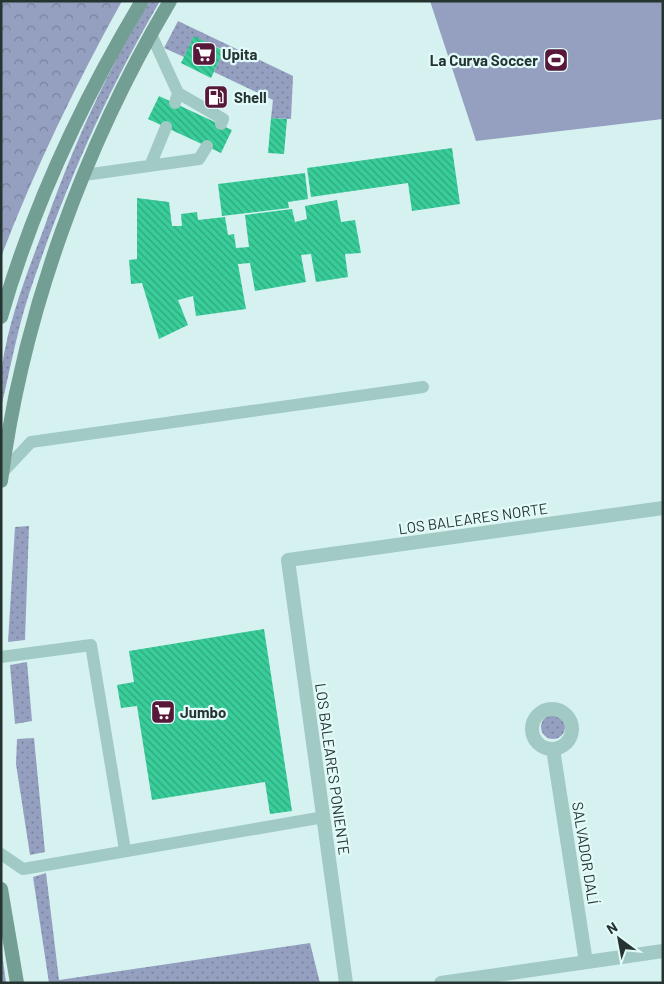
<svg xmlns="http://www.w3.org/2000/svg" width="664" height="984" font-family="Barlow,sans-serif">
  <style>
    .grass { fill: url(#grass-dots) }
    .park { fill: url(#park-crowns) }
    .garden { fill: #95a0c1 }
    .building { fill: url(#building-back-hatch) }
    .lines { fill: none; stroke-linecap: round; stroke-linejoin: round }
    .service { stroke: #a2cac5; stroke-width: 12 }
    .minor { stroke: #a2cac5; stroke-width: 14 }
    .secondary { stroke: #739e94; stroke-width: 14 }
    .labels { text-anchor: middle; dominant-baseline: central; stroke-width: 4.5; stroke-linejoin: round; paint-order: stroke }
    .poi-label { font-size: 15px; font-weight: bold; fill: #253430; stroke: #e2faf9; text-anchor: start }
    .street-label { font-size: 15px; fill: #253430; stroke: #e2faf9 }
  </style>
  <defs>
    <pattern id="grass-dots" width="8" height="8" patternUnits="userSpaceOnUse" patternTransform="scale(1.25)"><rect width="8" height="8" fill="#95a0c1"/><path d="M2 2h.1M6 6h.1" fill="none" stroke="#79839d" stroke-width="1.8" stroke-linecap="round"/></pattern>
    <pattern id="park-crowns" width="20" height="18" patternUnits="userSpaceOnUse" patternTransform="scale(1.25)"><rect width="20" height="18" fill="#95a0c1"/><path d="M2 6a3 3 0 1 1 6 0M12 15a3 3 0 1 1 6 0" fill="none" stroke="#79839d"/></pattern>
    <pattern id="building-back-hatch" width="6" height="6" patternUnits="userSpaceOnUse" patternTransform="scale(1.25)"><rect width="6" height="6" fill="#39cd9a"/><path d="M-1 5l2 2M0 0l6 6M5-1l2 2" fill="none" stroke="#30a77e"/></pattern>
  </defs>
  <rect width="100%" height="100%" fill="#d6f2f0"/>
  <!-- grass -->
  <path class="grass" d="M150,1H160C104,97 64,189 29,294C17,331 10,370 1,408C1,394 0,379 2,366C9,319 27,273 44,228C72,149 105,73 150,1Z
    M178,21L293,76L291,119L271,118L273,100L214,72L224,50L194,37L184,57L164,48Z
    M29,526L25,640L8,642L15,527Z
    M27,662L32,721L15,724L10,665Z
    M541 727a12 12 0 1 1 24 0a12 12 0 1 1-24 0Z
    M34,738L45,852L30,855L16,764L17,739Z
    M46,873L59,980L310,943L320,983H49L33,877Z
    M1,945L6,983H1Z"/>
  <!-- park -->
  <path class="park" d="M2,1H122C76,84 35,168 1,257Z"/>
  <!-- garden -->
  <path class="garden" d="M430,1H663V119L476,141Z"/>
  <!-- building -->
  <path class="building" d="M194,36L224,51L211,78L181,63Z
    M159,96L232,130L221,153L148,119Z
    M271,118L287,119L284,154L268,153Z
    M452,148L460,204L412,211L408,183L311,197L307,168Z
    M305,173L308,199L288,202L289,208L222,216L218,184Z
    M137,198L169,202L172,226H182L181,214L197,212L198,220L225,217L228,235L234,234L236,248L249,247L245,215L292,209L295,222L307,219L305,206L337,200L341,222L355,220L361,253L345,254L348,277L316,282L311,254L301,255L306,282L255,291L250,263L238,264L246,309L196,316L193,296L178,300L188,325L159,339L142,283L131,284L129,260L137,259Z
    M264,629L292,811L270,814L265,782L152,800L137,706L121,708L117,685L134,682L129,651Z"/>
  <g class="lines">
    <!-- service -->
    <path class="service" d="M151,34L178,93L175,103
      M178,93L223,119L221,124
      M150,166L166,127
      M84,175L199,159L207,146
      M2,473L31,442L423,387
      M1,657L91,645L125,850
      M1,854L23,869L324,817"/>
    <!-- minor -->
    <path class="minor" d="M532 729a20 20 0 1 1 40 0a20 20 0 1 1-40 0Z
      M553,749L586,962
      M346,983L288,560L663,508
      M441,983L663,951"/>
    <!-- secondary -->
    <path class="secondary" d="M1,317C33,205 82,101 142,1
      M1,481C23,313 84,146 170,1
      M1,889L17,983"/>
  </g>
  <!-- icons -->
  <defs>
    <symbol id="supermarket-square" viewBox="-11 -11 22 22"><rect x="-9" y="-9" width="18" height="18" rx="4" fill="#571839" stroke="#e2faf9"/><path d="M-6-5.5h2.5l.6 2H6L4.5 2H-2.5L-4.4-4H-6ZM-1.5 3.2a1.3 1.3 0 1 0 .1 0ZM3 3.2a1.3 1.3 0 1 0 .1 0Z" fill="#fff"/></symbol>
    <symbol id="stadium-square" viewBox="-11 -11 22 22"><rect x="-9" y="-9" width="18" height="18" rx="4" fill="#571839" stroke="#e2faf9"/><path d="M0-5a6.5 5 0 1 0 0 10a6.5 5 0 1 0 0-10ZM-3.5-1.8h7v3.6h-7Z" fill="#fff"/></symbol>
    <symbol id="fuel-square" viewBox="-11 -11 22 22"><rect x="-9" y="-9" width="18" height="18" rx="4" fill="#571839" stroke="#e2faf9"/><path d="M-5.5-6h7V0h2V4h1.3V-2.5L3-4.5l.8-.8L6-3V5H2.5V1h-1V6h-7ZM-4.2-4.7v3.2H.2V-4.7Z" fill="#fff"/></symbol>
  </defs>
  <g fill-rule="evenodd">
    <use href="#supermarket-square" x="190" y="40" width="28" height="28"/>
    <use href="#stadium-square" x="542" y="46" width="28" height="28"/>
    <use href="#fuel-square" x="202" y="83" width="28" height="28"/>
    <use href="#supermarket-square" x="149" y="698" width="28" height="28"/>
  </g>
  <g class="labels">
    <!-- poi labels -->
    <g class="poi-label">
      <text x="222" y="54">Upita</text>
      <text x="538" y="60" text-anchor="end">La Curva Soccer</text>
      <text x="234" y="97">Shell</text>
      <text x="180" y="712">Jumbo</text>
    </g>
    <!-- street labels -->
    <g class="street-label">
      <text transform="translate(473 518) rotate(-8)">LOS BALEARES NORTE</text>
      <text transform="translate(333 769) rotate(82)">LOS BALEARES PONIENTE</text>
      <text transform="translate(586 853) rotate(81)">SALVADOR DALÍ</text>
    </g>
  </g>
  <!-- border -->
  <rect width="664" height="984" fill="none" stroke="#253430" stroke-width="5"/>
  <!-- north arrow -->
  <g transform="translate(619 939) rotate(328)" stroke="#e2faf9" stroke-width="4" paint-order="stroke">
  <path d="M0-4L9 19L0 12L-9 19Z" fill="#253430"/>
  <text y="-8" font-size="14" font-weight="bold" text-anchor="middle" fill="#253430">N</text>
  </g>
</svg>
